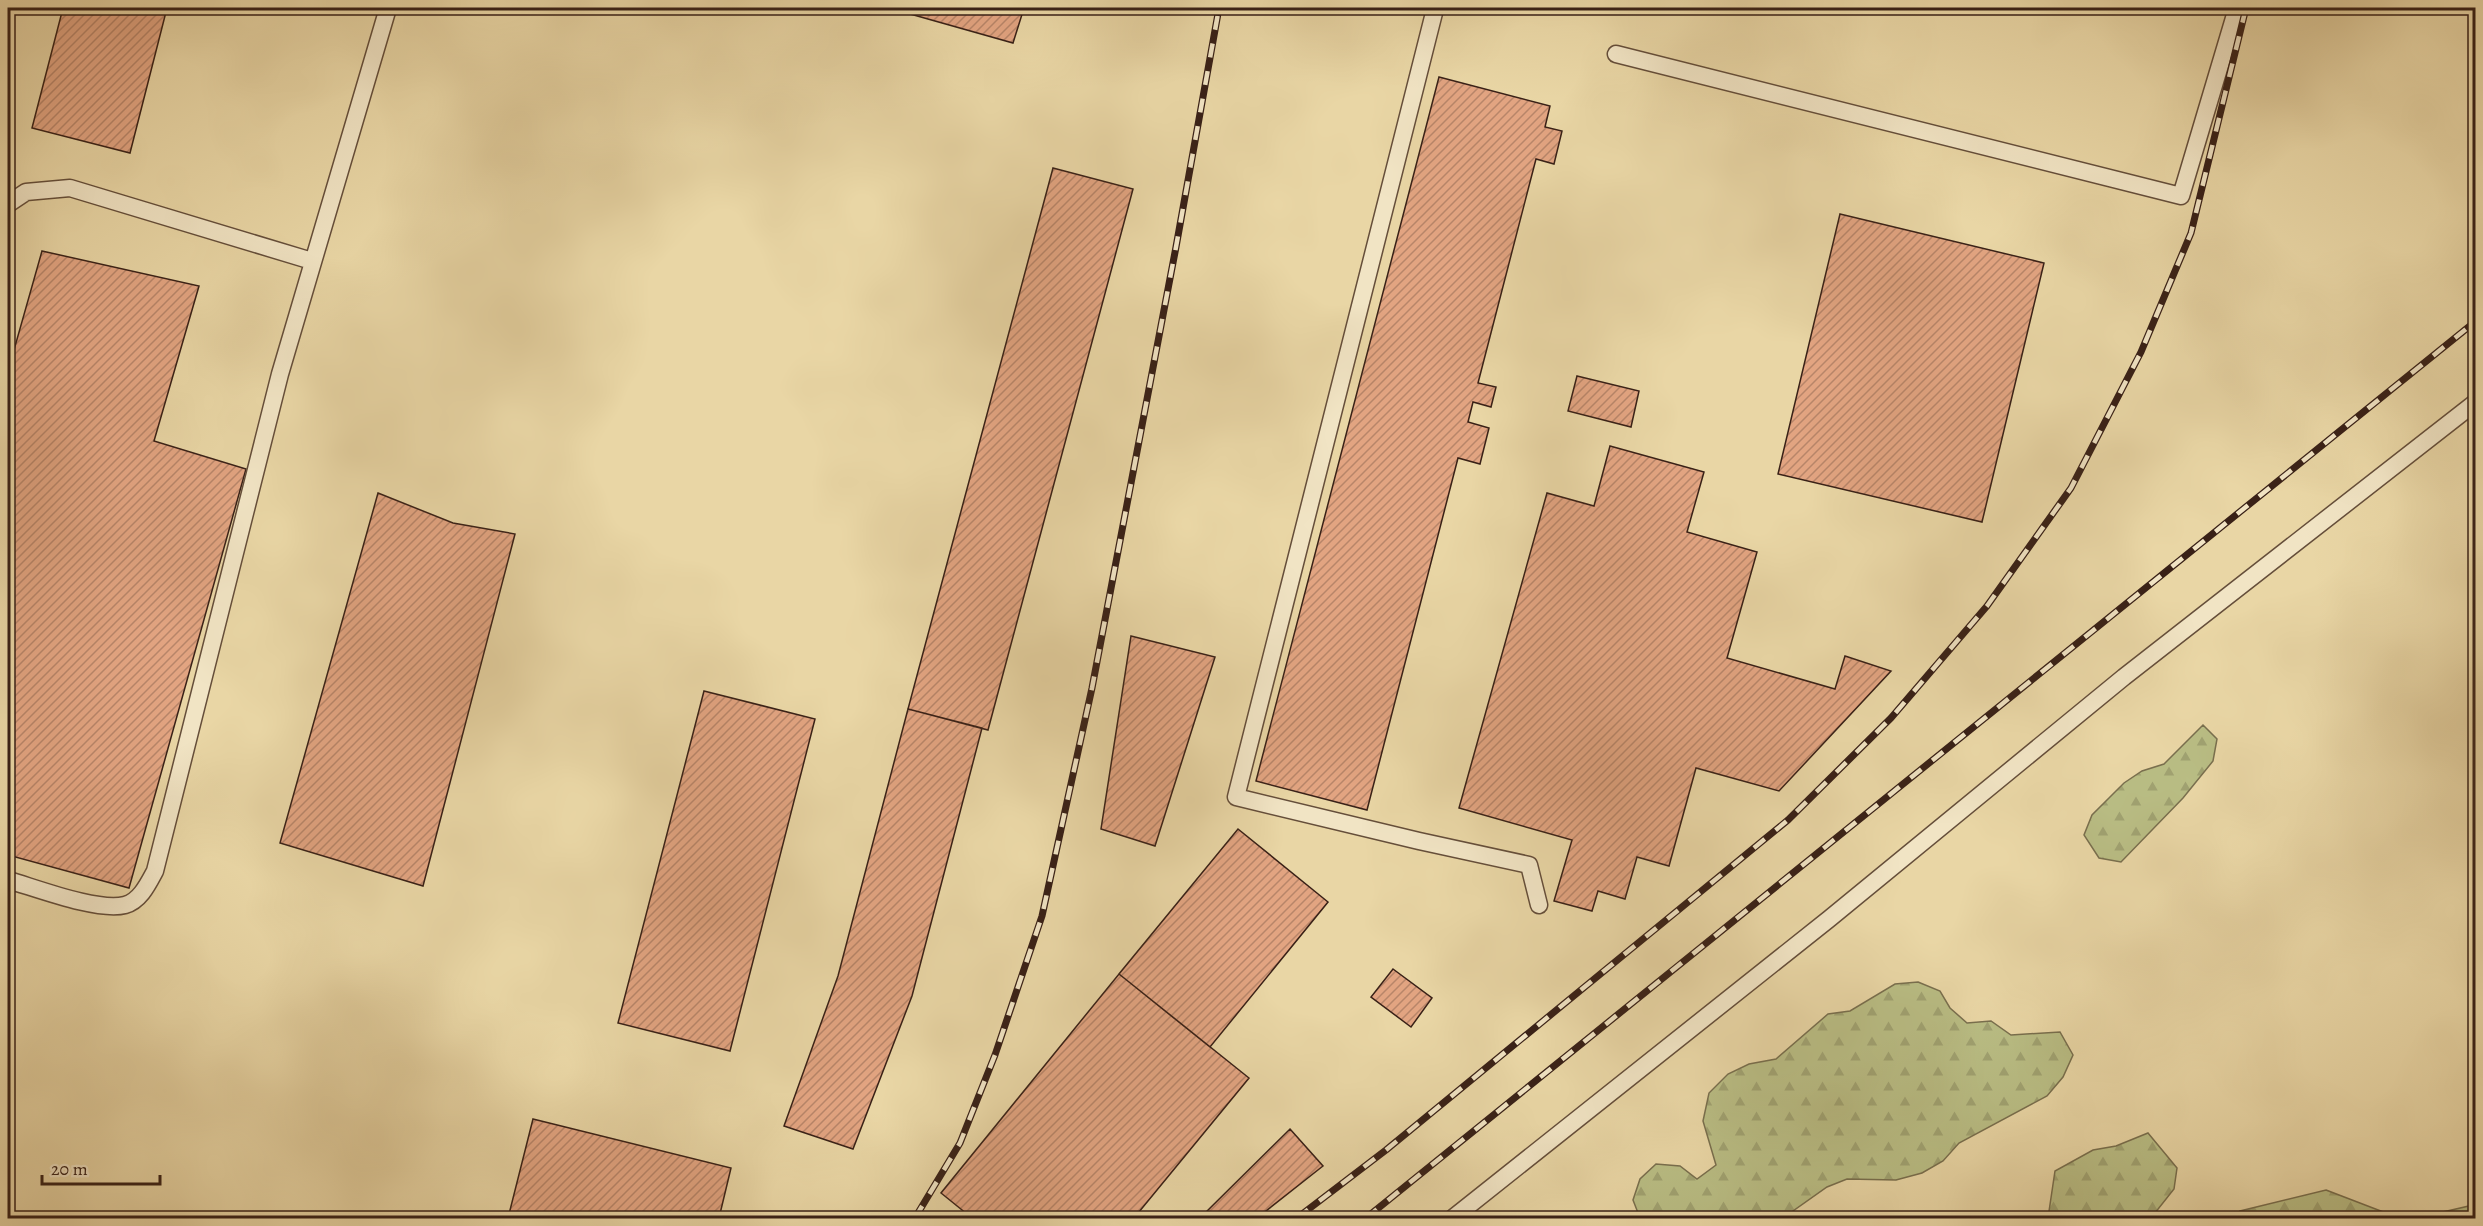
<svg xmlns="http://www.w3.org/2000/svg" width="2483" height="1226" font-family="Alegreya,serif">
  <style>
    .forest { fill: url(#forest-firs); stroke: #796f4e; stroke-width: 1.5 }
    .building { fill: url(#building-hatch); stroke: #392117; stroke-width: 1.5 }
    .lines { fill: none; stroke-linecap: round; stroke-linejoin: round }
    .service-casing { stroke: #654e3a; stroke-width: 19 }
    .service { stroke: #f1e4c4; stroke-width: 16 }
    .rail-casing { stroke: #392117; stroke-width: 7 }
    .rail { stroke: #f1e4c4; stroke-width: 4.5; stroke-dasharray: 14; stroke-linecap: butt }
  </style>
  <defs>
    <pattern id="forest-firs" width="22" height="20" patternUnits="userSpaceOnUse" patternTransform="scale(1.5)"><rect width="22" height="20" fill="#b9bd84"/><path d="M5 1l3.5 6h-7zM16 11l3.5 6h-7z" fill="#a0a271"/></pattern>
    <pattern id="building-hatch" width="6" height="6" patternUnits="userSpaceOnUse" patternTransform="scale(1.5)"><rect width="6" height="6" fill="#e2a481"/><path d="M-1 1l2-2M0 6l6-6M5 7l2-2" fill="none" stroke="#b88569"/></pattern>
  </defs>
  <rect width="100%" height="100%" fill="#e9d6a5"/>
  <filter id="stains"><feTurbulence type="fractalNoise" baseFrequency=".00333" numOctaves="4"/><feColorMatrix values="0 0 0 0 .2 0 0 0 0 .09 0 0 0 0 .02 0 0 0 .5 -.17"/></filter>
  <radialGradient id="worn" r=".72"><stop offset=".6" stop-color="#630" stop-opacity="0"/><stop offset="1" stop-color="#630" stop-opacity=".3"/></radialGradient>
  <!-- forest -->
  <path class="forest" d="M2203,725L2217,739L2213,761L2183,798L2121,862L2099,858L2084,835L2092,815L2124,783L2142,771L2164,764Z
    M1918,982L1940,991L1950,1008L1967,1023L1991,1021L2011,1035L2060,1032L2073,1055L2063,1077L2047,1096L1959,1143L1943,1161L1922,1173L1896,1180L1847,1179L1827,1187L1783,1218H1640L1633,1200L1640,1179L1656,1164L1680,1166L1697,1179L1716,1165L1703,1121L1709,1093L1728,1074L1749,1064L1776,1059L1828,1014L1850,1011L1895,984Z
    M2148,1133L2177,1168L2174,1189L2151,1218H2048L2055,1171L2093,1150L2116,1146Z
    M2326,1190L2399,1218H2231L2240,1211Z
    M2475,1202V1218H2417L2473,1205Z"/>
  <!-- building -->
  <path class="building" d="M63,8H167L130,153L32,128Z
    M889,8H1024L1013,43Z
    M1439,77L1550,106L1545,127L1562,131L1554,164L1536,159L1478,383L1496,387L1491,407L1473,402L1468,422L1489,428L1480,464L1458,458L1367,810L1256,781Z
    M1053,168L1133,189L988,730L908,709Z
    M1840,214L2044,263L1982,522L1778,474Z
    M42,251L199,286L154,441L246,469L129,888L8,855V371Z
    M1577,376L1639,391L1631,427L1568,411Z
    M1610,446L1704,472L1687,532L1757,552L1727,658L1835,689L1845,656L1891,671L1779,791L1696,768L1669,866L1637,857L1625,899L1598,891L1592,911L1554,901L1572,840L1459,808L1547,493L1594,506Z
    M378,493L453,523L515,534L423,886L280,843Z
    M1131,636L1215,657L1155,846L1101,829Z
    M704,691L815,719L730,1051L618,1023Z
    M908,709L982,728L912,996L853,1149L784,1126L838,976Z
    M1238,829L1328,902L1210,1047L1119,974Z
    M1393,969L1432,998L1411,1027L1371,997Z
    M1119,974L1249,1078L1134,1218H972L941,1193Z
    M533,1119L731,1168L719,1218H508Z
    M1290,1129L1323,1166L1257,1218H1200Z"/>
  <g class="lines">
    <defs>
      <path id="service" d="M1431,8L1435,9L1236,797L1419,841L1529,865L1539,905
        M1616,54L2181,196L2237,8
        M8,204L26,192L70,188L312,261
        M8,880C36,888 98,912 125,905C140,901 148,884 155,871L280,374L388,8
        M1453,1218L1829,919L2124,677L2476,402"/>
    </defs>
    <!-- service casing -->
    <use href="#service" class="service-casing"/>
    <!-- service -->
    <use href="#service" class="service"/>
    <defs>
      <path id="rail" d="M915,1218L960,1143L995,1055L1042,916L1092,688L1176,247L1219,8
        M1297,1218L1386,1150L1788,820L1891,718L1987,606L2071,488L2141,352L2191,233L2246,8
        M1366,1218L2476,321"/>
    </defs>
    <!-- rail casing -->
    <use href="#rail" class="rail-casing"/>
    <!-- rail -->
    <use href="#rail" class="rail"/>
  </g>
  <!-- margin -->
  <rect width="2483" height="1226" fill="none" stroke="#e9d6a5" stroke-width="30"/>
  <rect x="9" y="9" width="2465" height="1208" fill="none" stroke="#392117" stroke-width="3"/>
  <rect x="15" y="15" width="2453" height="1196" fill="none" stroke="#392117" stroke-width="1.5"/>
  <!-- scale -->
  <path d="M42 1175v9h118v-9" fill="none" stroke="#392117" stroke-width="3"/>
  <text x="51" y="1175" font-size="18" fill="#392117" stroke="#f1e4c4" stroke-width="4.5" paint-order="stroke">20 m</text>
  <rect width="100%" height="100%" filter="url(#stains)"/>
  <rect width="100%" height="100%" fill="url(#worn)"/>
</svg>
